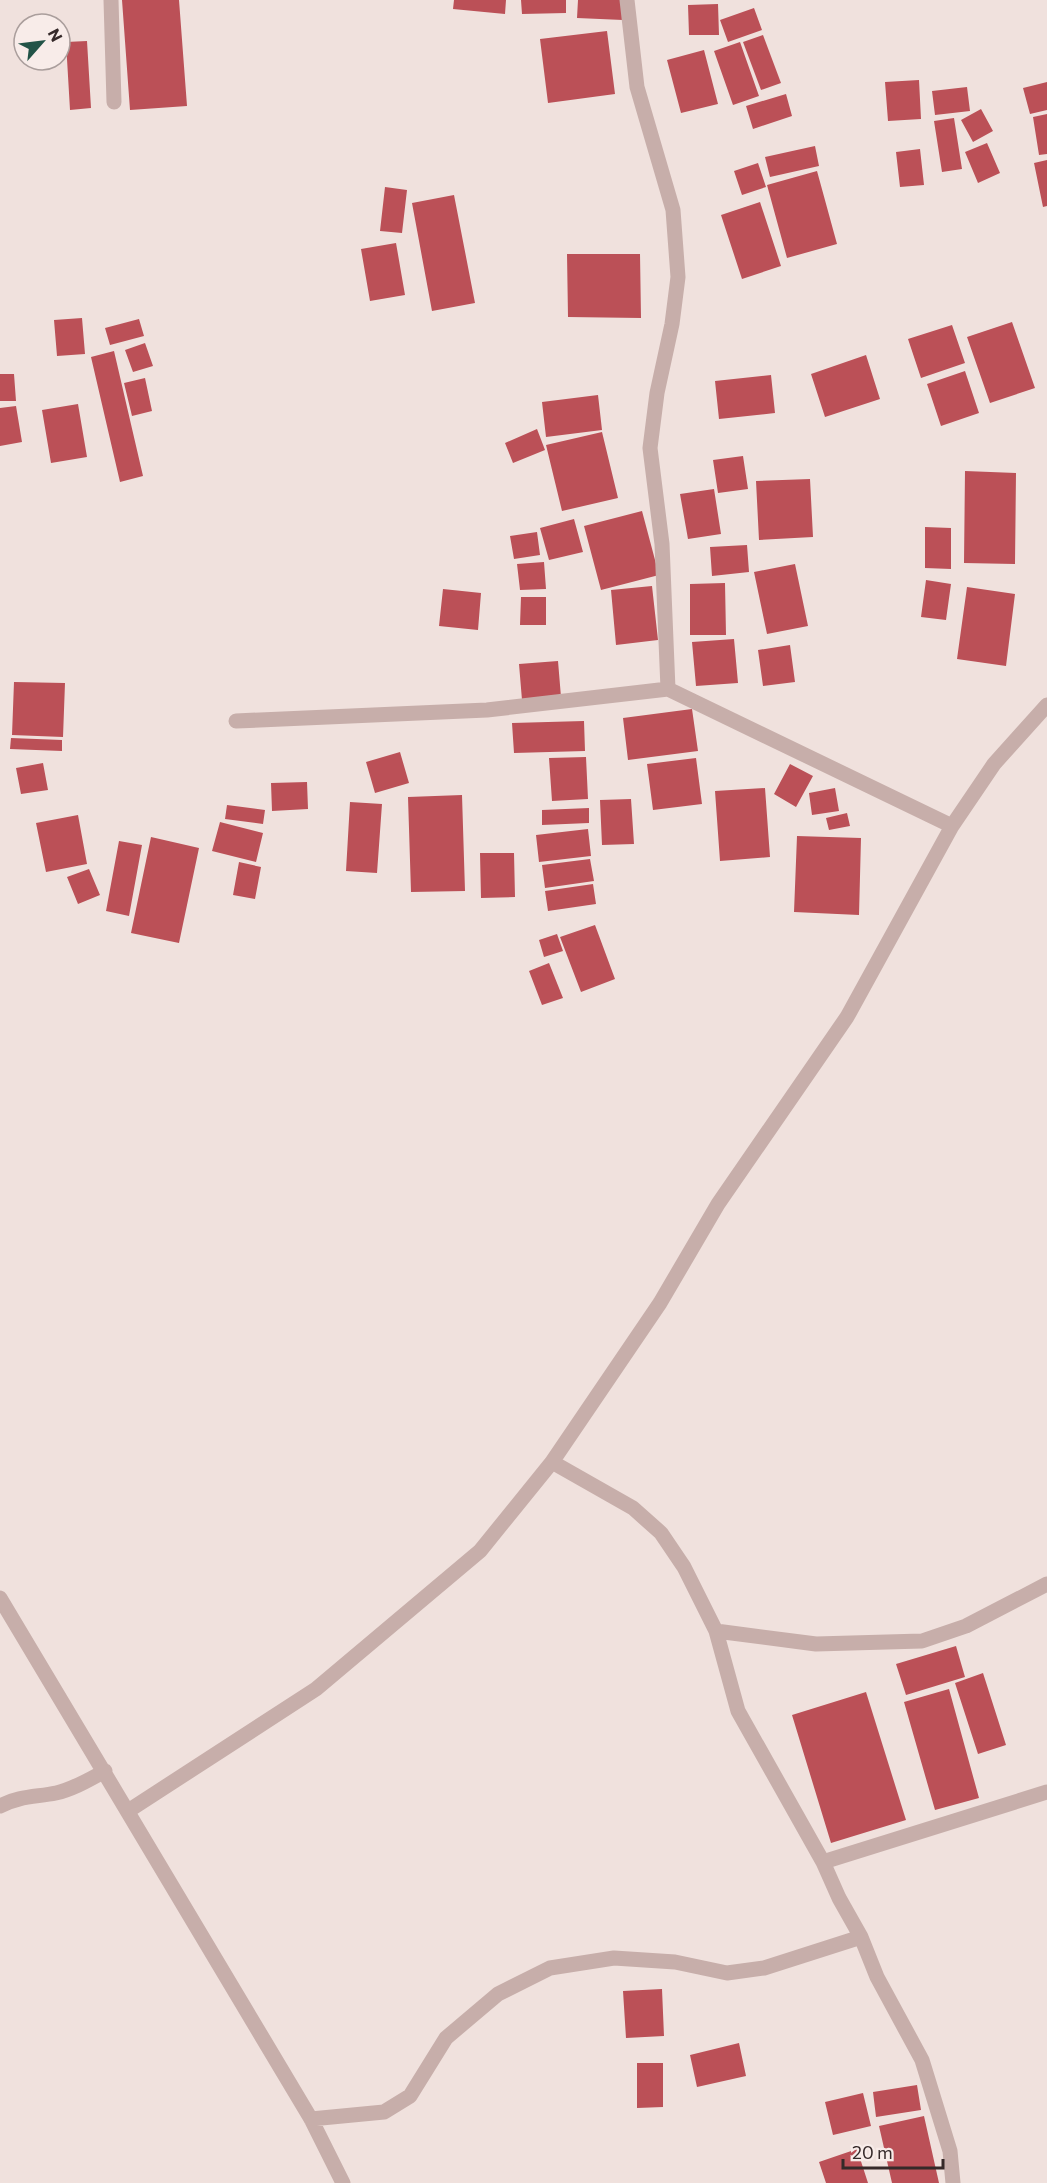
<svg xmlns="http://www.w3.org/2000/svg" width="1047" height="2183" font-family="Commissioner,sans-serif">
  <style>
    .building { fill: #bb5057 }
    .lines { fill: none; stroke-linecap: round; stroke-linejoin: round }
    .minor { stroke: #c7aeaa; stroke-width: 15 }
  </style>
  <rect width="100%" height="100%" fill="#f0e1dd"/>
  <!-- building -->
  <path class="building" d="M122,0H179L187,106L130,110Z
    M454,0H506L505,14L453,9Z
    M521,0H566V13L522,14Z
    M578,0H624L623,20L577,18Z
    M718,4L719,35H689L688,5Z
    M754,8L762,30L728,42L720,20Z
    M607,31L615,94L548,103L540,39Z
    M763,35L781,83L761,90L743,42Z
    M87,41L91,108L70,110L66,42Z
    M740,42L759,96L733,105L714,51Z
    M704,50L718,104L681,113L667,60Z
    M919,80L921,119L888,121L885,82Z
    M1047,82V110L1030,114L1023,88Z
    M967,87L970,111L935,115L932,91Z
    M786,94L792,116L753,129L746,106Z
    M981,109L993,131L973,142L961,120Z
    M1047,114V154L1039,155L1033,117Z
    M954,118L962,169L942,172L934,121Z
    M987,143L1000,173L978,183L965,152Z
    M815,146L819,166L770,177L765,157Z
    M920,149L924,185L900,187L896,152Z
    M1047,160V206L1043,207L1034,163Z
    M758,163L766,187L742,195L734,171Z
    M817,171L837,244L787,258L767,185Z
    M385,187L407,190L402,233L380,231Z
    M454,195L475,303L432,311L412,203Z
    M760,202L781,266L742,279L721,215Z
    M396,243L405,295L370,301L361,249Z
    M567,254H640L641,318L568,317Z
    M82,318L85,354L57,356L54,320Z
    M139,319L144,336L110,345L105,328Z
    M1012,322L1035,388L990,403L967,337Z
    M952,325L965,363L921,378L908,339Z
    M145,343L153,366L133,372L125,350Z
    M114,351L143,476L120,482L91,357Z
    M866,355L880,399L825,417L811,374Z
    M965,371L979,413L941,426L927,384Z
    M0,374H14L16,401H0Z
    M771,375L775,413L719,419L715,381Z
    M145,378L152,411L132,416L124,383Z
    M598,395L602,430L546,437L542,402Z
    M78,404L87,457L51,463L42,410Z
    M16,406L22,442L0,446V408Z
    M537,429L545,450L513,463L505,443Z
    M602,432L618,498L562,511L546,445Z
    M743,456L748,489L718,493L713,460Z
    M965,471L1016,473L1015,564L964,563Z
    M810,479L813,537L759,540L756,481Z
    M714,489L721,534L688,539L680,494Z
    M642,511L659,575L601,590L584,526Z
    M574,519L583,552L549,560L540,528Z
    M925,527L951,528V569L925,568Z
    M537,532L540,555L514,559L510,536Z
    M747,545L749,572L712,576L710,547Z
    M544,562L546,589L520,590L517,564Z
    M795,564L808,626L767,634L754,572Z
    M926,580L951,584L946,620L921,617Z
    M725,583L726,635H690V584Z
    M652,586L658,640L616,645L611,590Z
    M967,587L1015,594L1006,666L957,659Z
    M443,589L481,593L478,630L439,626Z
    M521,597H546V625H520Z
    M734,639L738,683L696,686L692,642Z
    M790,645L795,682L763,686L758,650Z
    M558,661L561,697L522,700L519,664Z
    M14,682L65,683L63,737L12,735Z
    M692,709L698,751L628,760L623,718Z
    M584,721L585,751L514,753L512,723Z
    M11,738L62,740V751L10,749Z
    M400,752L409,783L375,793L366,762Z
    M586,757L588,799L552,801L549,758Z
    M696,758L702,804L653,810L647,764Z
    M43,763L48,790L21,794L16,768Z
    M790,764L813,776L796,807L774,794Z
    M307,782L308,809L272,811L271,783Z
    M765,788L770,857L720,861L715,791Z
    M835,788L839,811L812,815L809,793Z
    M462,795L465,891L411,892L408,797Z
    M631,799L634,844L602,845L600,800Z
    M350,802L382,804L377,873L346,871Z
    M227,805L265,810L263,824L225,819Z
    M589,808V823L542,825V810Z
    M847,813L850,826L829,830L826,818Z
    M78,815L87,864L46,872L36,823Z
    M220,822L263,833L256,862L212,851Z
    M588,829L591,856L539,862L536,835Z
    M797,836L861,838L859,915L794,912Z
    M151,837L199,848L179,943L131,933Z
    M119,841L142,845L129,916L106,911Z
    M480,853H514L515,897L481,898Z
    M590,859L594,881L545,888L542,865Z
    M239,862L261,867L255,899L233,895Z
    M89,869L100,895L78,904L67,877Z
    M593,884L596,904L548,911L545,891Z
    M595,925L615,979L581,992L560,937Z
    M557,934L563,951L544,957L539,940Z
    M549,963L563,998L542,1005L529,971Z
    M956,1646L965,1677L906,1695L896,1664Z
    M983,1673L1006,1745L978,1754L955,1683Z
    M949,1689L979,1798L935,1810L904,1702Z
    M866,1692L906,1820L831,1843L792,1715Z
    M662,1989L664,2036L626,2038L623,1991Z
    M739,2043L746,2076L697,2087L690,2055Z
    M637,2063H663V2107L637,2108Z
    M917,2085L921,2110L876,2117L873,2092Z
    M863,2093L871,2126L833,2135L825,2102Z
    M924,2116L939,2183H892L879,2126Z
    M857,2149L868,2183H826L819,2162Z"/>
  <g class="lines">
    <!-- minor -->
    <path class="minor" d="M111,0L114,102
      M627,0L637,87L673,210L678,277L672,324L657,393L650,448L662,544L668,689L952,826
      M236,721L487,710L668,689
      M552,1462L633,1508L661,1533L684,1567L716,1631L738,1711L823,1862L839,1898L861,1937L877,1977L922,2060L950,2151L953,2183
      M0,1598L311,2119L343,2183
      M716,1631L816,1644L922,1641L966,1626L1047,1584
      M0,1806C19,1796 36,1797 56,1793C74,1789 90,1779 105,1771
      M128,1811L316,1689L480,1551L552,1462L660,1303L718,1204L847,1017L952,826L994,764L1047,705
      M823,1862L1047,1792
      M311,2119L384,2112L410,2096L446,2038L498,1994L550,1968L614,1958L675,1962L727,1973L764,1968L861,1937"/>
  </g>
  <!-- north arrow -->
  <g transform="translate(42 42) rotate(62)"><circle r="28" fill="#f8ece9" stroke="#aa9e9c" stroke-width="1.5"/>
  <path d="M0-4.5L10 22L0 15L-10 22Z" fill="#225347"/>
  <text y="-9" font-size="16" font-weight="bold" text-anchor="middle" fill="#352929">N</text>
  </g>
  <!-- scale -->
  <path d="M843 2159v9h100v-9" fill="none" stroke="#352929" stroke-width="3"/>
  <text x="852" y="2159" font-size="18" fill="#352929" stroke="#f8ece9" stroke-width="4.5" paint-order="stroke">20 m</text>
</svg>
